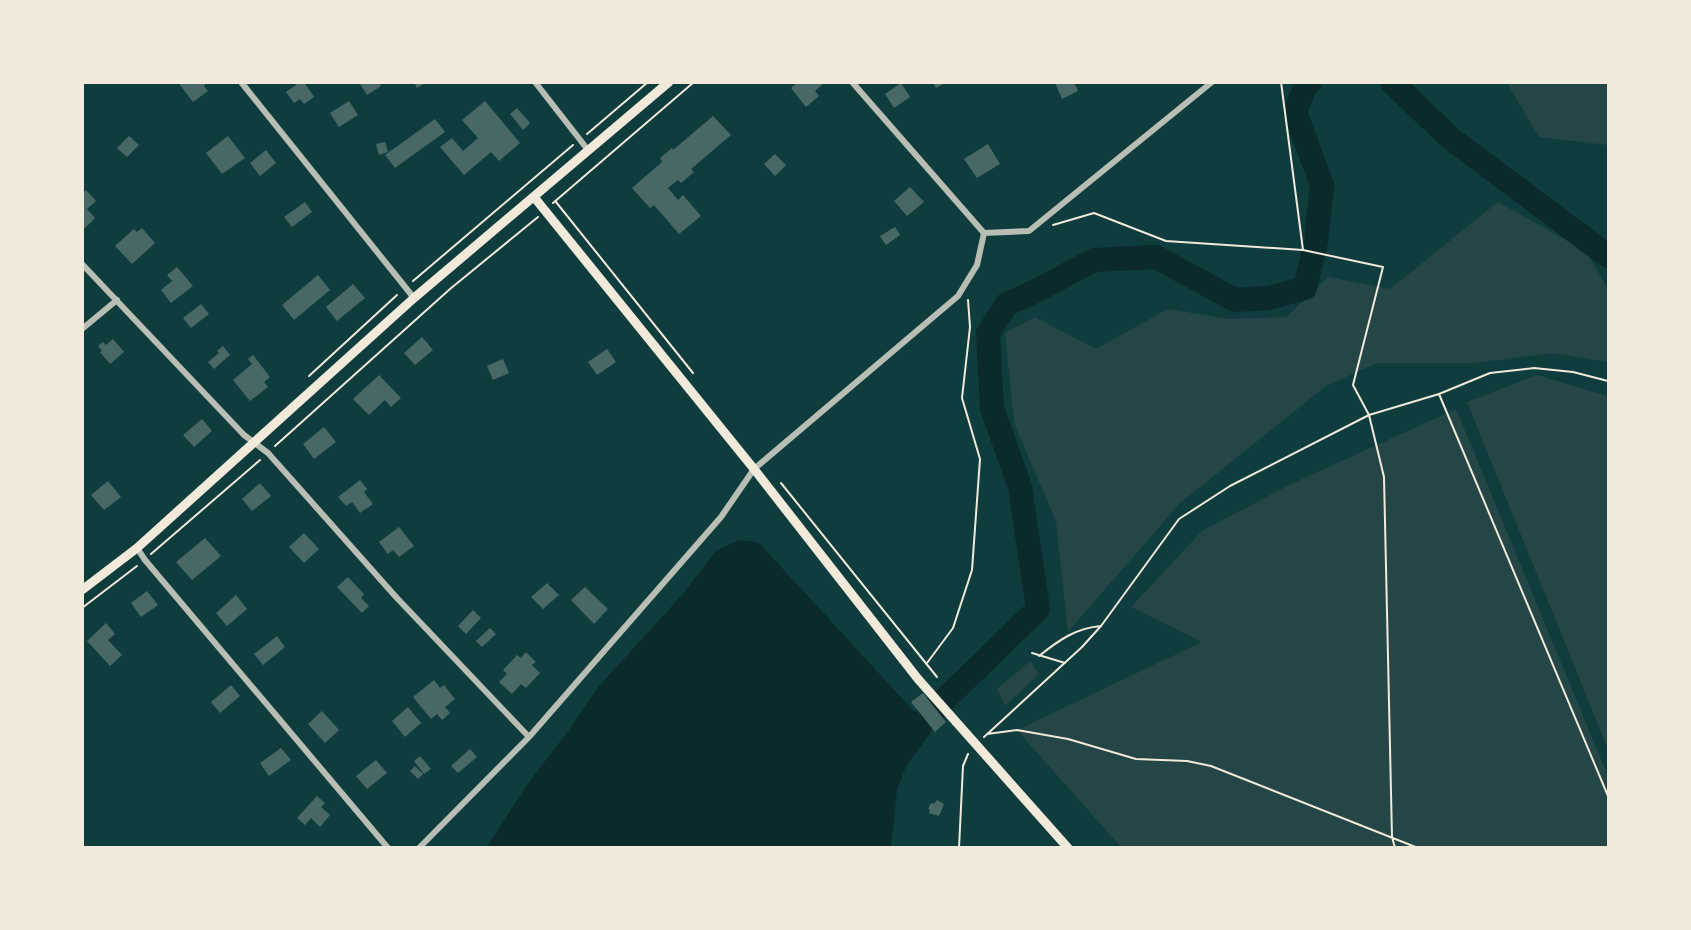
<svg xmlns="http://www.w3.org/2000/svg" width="1691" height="930" font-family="Lato,sans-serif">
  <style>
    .green { fill: #244646 }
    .water { fill: #0a2a2b }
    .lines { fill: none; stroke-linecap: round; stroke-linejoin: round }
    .stream { stroke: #0a2a2b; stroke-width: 4 }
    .river { stroke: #0a2a2b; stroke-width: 24 }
    .building { fill: #486865 }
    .path { stroke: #f1e9da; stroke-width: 2 }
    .minor { stroke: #b8beb3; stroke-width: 6 }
    .secondary { stroke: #f1e9da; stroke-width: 9 }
  </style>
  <rect width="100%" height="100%" fill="#0f3d3e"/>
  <!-- green -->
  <path class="green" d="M1507,83H1608V145L1539,137Z
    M1498,202L1586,251L1608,289V362L1554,353L1474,363H1377L1326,386L1179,504L1068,632L1056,521L1014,423L1005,333L1035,317L1096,349L1168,309L1228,319L1286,317L1328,277L1390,289Z
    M1537,375L1608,396V749L1467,402Z
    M1456,409L1608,776V847H1121L1017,730L1202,642L1131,607L1202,531L1287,486Z
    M1030,661L1039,674L1005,706L997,689Z"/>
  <!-- water -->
  <path class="water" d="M739,540L759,543L932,731L906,766L897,790L891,847H487L526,786L566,734L599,686L682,595L716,551Z"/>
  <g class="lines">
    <!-- stream -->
    <path class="stream" d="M1305,82L1306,85"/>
    <!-- river -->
    <path class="river" d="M1392,82L1450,138L1608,256
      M899,744L1038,609L1020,487L992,408L988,333L1007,304L1036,291L1094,260L1156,257L1235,300L1269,298L1305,288L1316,242L1322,185L1295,112L1306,85L1310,82"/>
  </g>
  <!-- building -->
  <path class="building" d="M182,82H208L204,86L208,91L193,102L180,85Z
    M300,82H304L314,97L304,104L300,99L294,103L286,92Z
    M359,82H379L381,86L367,95Z
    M414,82H427L417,88Z
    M798,82H825L815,91L819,96L806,107L791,88Z
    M933,82H947L936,88Z
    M1056,82H1074L1078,91L1062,99L1055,83Z
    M901,83L910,97L894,108L885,94Z
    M349,101L358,115L339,127L330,113Z
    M485,101L520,143L499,161L491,152L464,175L440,147L452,138L463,151L478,138L462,120Z
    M517,108L530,123L523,130L510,114Z
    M713,116L731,135L691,169L694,172L681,183L678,180L668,188L678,200L683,195L701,216L679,234L654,205L650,208L632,188L662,162L660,158L672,148L673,150Z
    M435,119L445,132L395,168L385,155Z
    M129,136L139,145L127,157L117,148Z
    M228,136L245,158L222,174L206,153Z
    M385,142L388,152L379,155L376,144Z
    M988,144L1000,164L977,178L964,159Z
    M266,150L276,163L260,176L250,163Z
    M775,154L786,165L775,176L764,164Z
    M910,187L924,202L907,216L894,201Z
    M86,190L96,201L87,209L95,218L85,228L82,226V194Z
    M305,202L312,212L292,227L284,217Z
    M895,227L900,235L886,245L880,236Z
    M142,228L155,243L132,264L115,246L134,229L137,232Z
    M177,267L193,286L171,303L161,290L172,281L167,275Z
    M318,275L330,290L294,320L282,305Z
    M353,284L365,298L337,321L326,307Z
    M201,304L209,314L191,328L183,318Z
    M422,337L433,350L415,365L404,353Z
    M113,339L124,352L110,364L100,352L102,351L98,346L103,342L106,345Z
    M223,346L230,355L214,369L208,362L219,353L217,351Z
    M607,349L616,362L597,375L588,362Z
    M253,355L270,377L264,382L268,387L250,401L233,380L252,364L248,359Z
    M503,359L509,373L493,380L487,366Z
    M379,375L401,398L391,407L385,400L369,415L353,399Z
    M202,419L212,431L194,447L183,435Z
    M324,427L336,442L314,459L303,444Z
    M360,480L367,489L364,492L373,504L360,513L352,502L346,506L338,497Z
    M108,481L121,497L104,510L91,495Z
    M260,483L271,496L252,511L242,499Z
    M399,527L414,546L399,557L393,550L388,554L379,542Z
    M304,533L319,549L304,563L289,547Z
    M205,538L221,556L192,580L176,562Z
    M348,577L364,594L361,598L369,606L362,613L337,587Z
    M547,583L559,595L543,609L531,597Z
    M585,587L608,609L594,624L571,600Z
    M147,591L158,605L141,617L131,603Z
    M236,595L247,609L227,626L216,613Z
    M473,610L481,618L466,634L458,626Z
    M106,623L115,634L108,640L122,655L110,666L87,641Z
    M490,628L496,634L482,647L476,641Z
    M277,636L285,647L263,665L254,654Z
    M526,652L536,662L532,665L540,673L526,688L521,684L512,694L499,682L507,674L503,670L517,655L521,658Z
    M434,680L440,688L444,685L455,699L445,707L450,713L442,720L437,714L431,719L413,697Z
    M231,685L240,696L220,713L211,702Z
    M923,693L946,722L935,732L911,702Z
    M408,707L421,723L405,737L392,721Z
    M322,711L339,730L325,743L308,724Z
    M281,748L291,760L269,776L260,763Z
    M470,749L477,757L458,773L451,766Z
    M420,756L431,769L424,774L414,761Z
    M376,760L387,773L367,789L356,776Z
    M415,766L423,774L418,779L410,771Z
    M317,796L325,803L321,807L330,815L320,827L311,818L305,825L297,818Z
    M937,800L944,804L939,816L929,813L930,810L928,809L931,803L934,804Z"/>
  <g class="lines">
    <!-- path -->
    <path class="path" d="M587,134L648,82
      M556,202L693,373
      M553,203L694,82
      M1053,225L1094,213L1166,241L1303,250L1281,82
      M1303,250L1383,267L1353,385L1369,415L1384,477L1392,837L1395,848
      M413,281L573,145
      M309,376L397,295
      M1439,394L1608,796
      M275,446L450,289L538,217
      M781,483L937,677
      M151,554L260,460
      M82,608L137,566
      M1032,653L1065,663
      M1039,656C1059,640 1076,628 1101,626
      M927,663L953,628L972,570L980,459L962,398L970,327L968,300
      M987,734L1017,730L1068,739L1136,759L1187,761L1211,766L1418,848
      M984,737L1082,647L1101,626L1179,519L1230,486L1369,415L1439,394L1490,373L1534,368L1573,372L1608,381
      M959,848L963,766L968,754"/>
    <!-- minor -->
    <path class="minor" d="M241,82L414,298
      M535,82L588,150
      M852,82L984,233
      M82,264L244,435L268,453L396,597L529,737
      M82,329L117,300
      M137,548L145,560L388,848
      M419,848L529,737L721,517L754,469L958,296L977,265L984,233L1029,231L1212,82"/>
    <!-- secondary -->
    <path class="secondary" d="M534,197L754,469L918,679L1068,848
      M82,590L137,548L414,298L669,82"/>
  </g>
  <!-- border -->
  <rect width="1691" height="930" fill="none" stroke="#f1e9da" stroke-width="168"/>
</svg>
